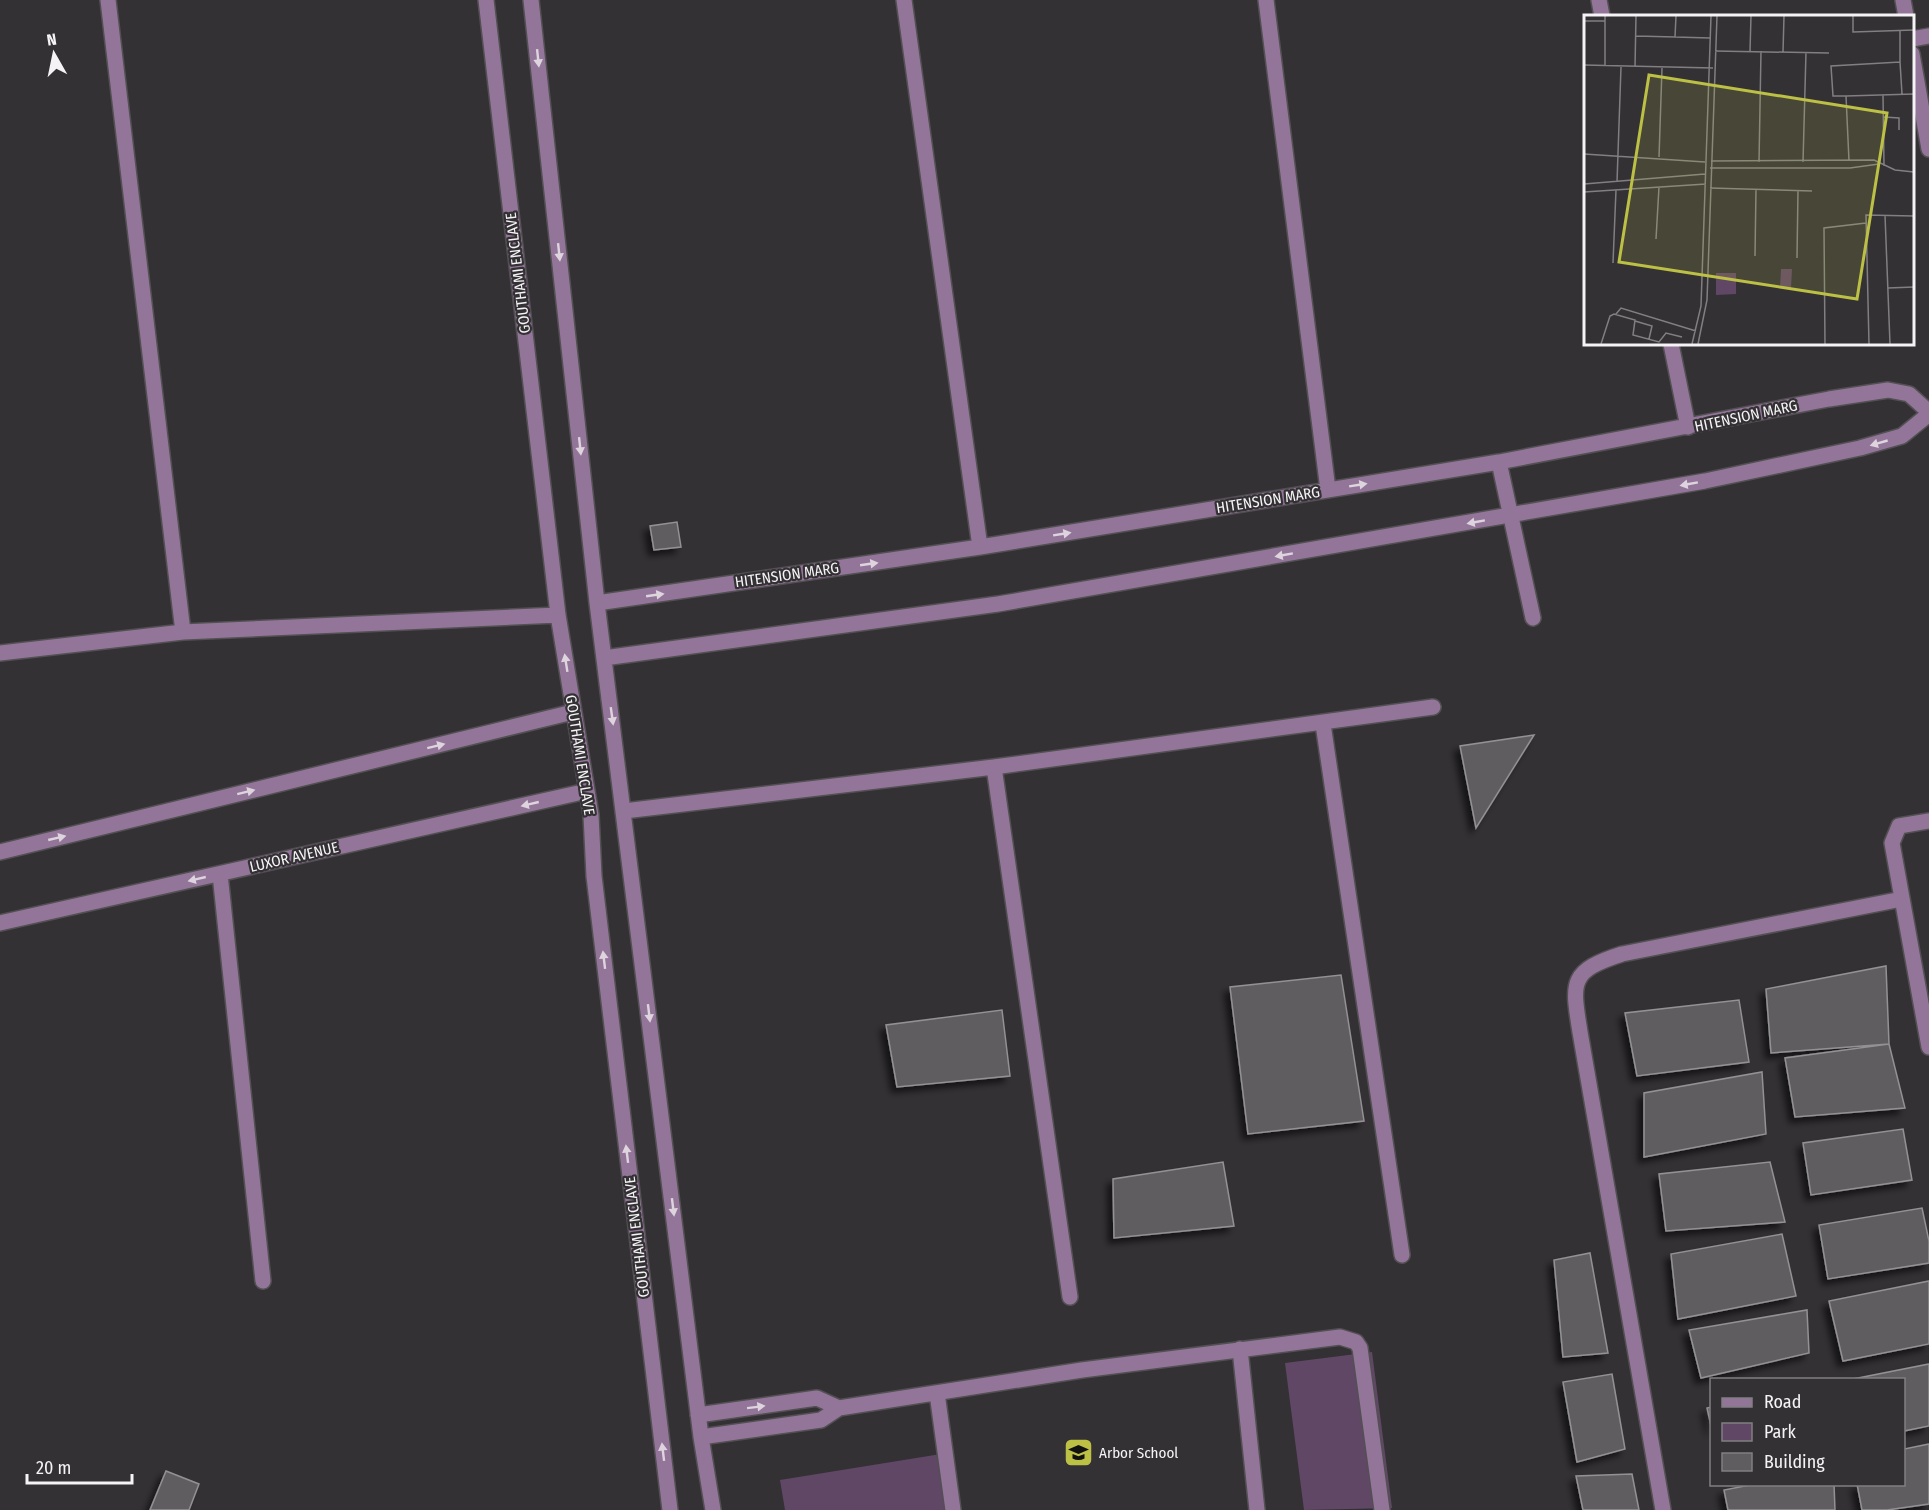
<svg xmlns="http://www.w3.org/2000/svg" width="1929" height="1510" font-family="'Fira Sans Condensed',sans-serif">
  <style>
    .green { fill: #614766 }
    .building { fill: #605d61; stroke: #949195; stroke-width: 1.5; filter: url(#shadow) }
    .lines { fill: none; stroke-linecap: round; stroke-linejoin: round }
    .minor-casing { stroke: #535054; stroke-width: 18 }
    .minor { stroke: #94759a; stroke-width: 15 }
    .oneway { fill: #ddd4de }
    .labels { text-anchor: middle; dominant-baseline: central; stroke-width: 4.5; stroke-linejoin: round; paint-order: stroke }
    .street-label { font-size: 15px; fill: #f5f3f5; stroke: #343135 }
    .poi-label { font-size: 15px; fill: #f5f3f5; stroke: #343135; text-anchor: start }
    .inset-road { fill: none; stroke: #817f82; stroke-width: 1.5 }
    .view { fill: #bcc044; fill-opacity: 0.15; stroke: #bcc044; stroke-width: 3 }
    .inset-edge { fill: none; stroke: #f5f3f5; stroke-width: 3 }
  </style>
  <defs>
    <filter id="shadow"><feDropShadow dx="-5.5" dy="5.5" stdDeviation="3" flood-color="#0009"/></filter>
  </defs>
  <rect width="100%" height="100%" fill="#343135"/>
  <!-- green -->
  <path class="green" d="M1372,1352L1392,1508L1304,1510L1285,1363Z
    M941,1454L949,1510H785L780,1480Z"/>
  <!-- building -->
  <path class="building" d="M677,522L681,547L654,550L650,526Z
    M1534,735L1476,828L1460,746Z
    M1886,966L1889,1044L1771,1053L1766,989Z
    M1341,975L1364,1121L1248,1134L1230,987Z
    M1739,1000L1749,1062L1637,1076L1625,1013Z
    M1002,1010L1010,1076L897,1087L886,1025Z
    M1889,1044L1905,1108L1795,1117L1785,1058Z
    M1762,1072L1766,1134L1644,1157V1093Z
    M1903,1129L1912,1180L1811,1195L1803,1143Z
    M1223,1162L1234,1226L1114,1238L1113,1179Z
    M1770,1162L1785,1222L1666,1231L1659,1174Z
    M1922,1208L1929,1241V1263L1828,1279L1819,1225Z
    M1782,1234L1796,1296L1678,1319L1671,1254Z
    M1590,1253L1608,1353L1563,1357L1554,1260Z
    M1929,1281V1344L1843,1361L1829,1301Z
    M1807,1310L1809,1353L1701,1378L1689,1330Z
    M1929,1364V1426L1904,1431V1380H1848Z
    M1612,1374L1625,1449L1577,1462L1563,1382Z
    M1712,1407V1430L1707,1408Z
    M1929,1444V1504L1887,1510H1862L1857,1484H1904V1449Z
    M166,1471L199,1484L189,1510H150Z
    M1632,1474L1639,1510H1583L1576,1476Z
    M1755,1484H1834L1835,1510H1728L1724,1490Z"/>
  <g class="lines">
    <defs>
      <path id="minor" d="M108,0L183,632
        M486,0L558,615L591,815L594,876L670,1510
        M531,0L597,603L701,1437L713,1510
        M904,0L980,547
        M1266,0L1328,490
        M1599,0L1602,16
        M1903,0L1906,16
        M1912,39L1929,36
        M1912,54L1929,149
        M1671,344L1688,427
        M1499,462L1533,618
        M597,603L980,547L1499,462L1829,399L1888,390L1909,394L1929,412
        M0,653L183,632L558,615
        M604,658L998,604L1705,481L1860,448L1902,436L1929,414
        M1323,724L1402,1255
        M994,767L1070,1297
        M624,811L994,767L1433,707
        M1929,821L1899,826L1892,843L1929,1047
        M0,852L573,712
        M220,874L263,1281
        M0,923L587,791
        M1240,1349L1257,1510
        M937,1393L953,1510
        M698,1415L817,1398L839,1408
        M701,1437L821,1420L839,1408L1082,1370L1340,1337L1356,1342L1360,1348L1382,1510
        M1663,1510L1580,1032C1572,982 1569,971 1622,954L1902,899"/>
    </defs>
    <!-- minor casing -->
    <use href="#minor" class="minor-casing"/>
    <!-- minor -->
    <use href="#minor" class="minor"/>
  </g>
  <!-- one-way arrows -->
  <defs><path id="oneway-solid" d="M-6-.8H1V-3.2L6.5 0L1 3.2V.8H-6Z" transform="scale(1.5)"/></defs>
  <g class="oneway">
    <use href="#oneway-solid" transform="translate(538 58) rotate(84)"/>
    <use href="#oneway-solid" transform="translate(559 252) rotate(84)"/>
    <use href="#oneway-solid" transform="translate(1879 443) rotate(164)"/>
    <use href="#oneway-solid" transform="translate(580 446) rotate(84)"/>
    <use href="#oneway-solid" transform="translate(1689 484) rotate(170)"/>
    <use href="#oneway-solid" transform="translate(1358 485) rotate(-9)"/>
    <use href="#oneway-solid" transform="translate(1476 522) rotate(170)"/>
    <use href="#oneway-solid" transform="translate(1062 534) rotate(-9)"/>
    <use href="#oneway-solid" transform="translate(1284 555) rotate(170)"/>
    <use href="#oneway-solid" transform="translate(869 564) rotate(-8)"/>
    <use href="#oneway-solid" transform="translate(655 595) rotate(-8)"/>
    <use href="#oneway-solid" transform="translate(566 663) rotate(-99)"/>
    <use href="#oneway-solid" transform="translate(612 716) rotate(82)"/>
    <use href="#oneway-solid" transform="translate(436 746) rotate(-14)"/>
    <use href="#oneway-solid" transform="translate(246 792) rotate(-14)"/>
    <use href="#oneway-solid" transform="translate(530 804) rotate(167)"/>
    <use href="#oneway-solid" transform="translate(57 838) rotate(-13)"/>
    <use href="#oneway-solid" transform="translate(197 879) rotate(167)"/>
    <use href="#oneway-solid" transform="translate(604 960) rotate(-97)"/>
    <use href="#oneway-solid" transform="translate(649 1013) rotate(83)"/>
    <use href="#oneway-solid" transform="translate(627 1154) rotate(-97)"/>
    <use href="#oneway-solid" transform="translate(673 1207) rotate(83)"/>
    <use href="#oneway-solid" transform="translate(756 1407) rotate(-7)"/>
    <use href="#oneway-solid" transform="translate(663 1452) rotate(-97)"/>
  </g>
  <!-- icons -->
  <defs>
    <symbol id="school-square" viewBox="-11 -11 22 22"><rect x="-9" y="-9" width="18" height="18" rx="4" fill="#bcc044" stroke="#343135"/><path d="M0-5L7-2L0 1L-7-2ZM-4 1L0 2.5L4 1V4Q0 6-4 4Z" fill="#111"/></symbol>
  </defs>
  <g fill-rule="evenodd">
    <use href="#school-square" x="1062" y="1436" width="33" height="33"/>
  </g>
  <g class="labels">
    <!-- street labels -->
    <g class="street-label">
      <text transform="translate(518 273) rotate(-97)">GOUTHAMI ENCLAVE</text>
      <text transform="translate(1746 416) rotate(-12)">HITENSION MARG</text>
      <text transform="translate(1268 500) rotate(-9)">HITENSION MARG</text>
      <text transform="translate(787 575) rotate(-8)">HITENSION MARG</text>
      <text transform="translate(580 755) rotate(81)">GOUTHAMI ENCLAVE</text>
      <text transform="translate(294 857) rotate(-13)">LUXOR AVENUE</text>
      <text transform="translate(637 1237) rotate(-97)">GOUTHAMI ENCLAVE</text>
    </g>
    <!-- poi labels -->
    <g class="poi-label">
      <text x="1099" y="1453">Arbor School</text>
    </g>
  </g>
  <!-- overview -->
  <g transform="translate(1584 15)">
    <rect width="330" height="330" fill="#343135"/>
    <path d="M197,254H208L207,274L196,273ZM132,258H152V279L132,280Z" fill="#614766"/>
    <path class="inset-road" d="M269,1V17L330,15M0,6H21M316,16V47M52,21L91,22L92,1M91,22L126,23M131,36L245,38M166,36L167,1M199,37L200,1M0,50L129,53M21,50V1M51,52L52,1M318,79L316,47L247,51L249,81H262L330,79M299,80L300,151M262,81L265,146M300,102L315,103V115M0,139L121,147M75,142L78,53M127,146L290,145L311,155L330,157M175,147L177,36M219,147L222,37M126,153H266L295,149M33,167L37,52M0,169L121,159M126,173L228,176M0,177L122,169M301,200L306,329M72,224L75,172M171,241L172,174M213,243L214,175M29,248L32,175M304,273L330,272M32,299L37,293L112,316M51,306L68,311L65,324M17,329L26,301L30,299L51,305L49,320L75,327L82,318L98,322M108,329L117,291L127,1M114,329L123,285L133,1M241,329L240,213L282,208M285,329L282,200L330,201"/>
    <path class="view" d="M65,60L303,98L273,284L35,247Z"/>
    <rect width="330" height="330" class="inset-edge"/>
  </g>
  <!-- legend -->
  <rect x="1710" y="1378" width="195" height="108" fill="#343135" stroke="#817f82" stroke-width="1.5"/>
  <rect x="1722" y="1398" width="30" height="9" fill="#94759a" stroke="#817f82" stroke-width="1.5"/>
  <text x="1764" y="1408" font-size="18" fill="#f5f3f5">Road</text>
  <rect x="1722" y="1423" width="30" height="18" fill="#614766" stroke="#817f82" stroke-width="1.5"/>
  <text x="1764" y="1438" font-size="18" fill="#f5f3f5">Park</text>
  <rect x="1722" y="1453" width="30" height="18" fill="#605d61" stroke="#817f82" stroke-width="1.5"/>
  <text x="1764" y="1468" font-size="18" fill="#f5f3f5">Building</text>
  <!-- north arrow -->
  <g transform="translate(54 54) rotate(351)" stroke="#343135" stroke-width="4.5" paint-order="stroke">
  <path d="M0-4.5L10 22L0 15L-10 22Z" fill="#f5f3f5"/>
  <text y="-9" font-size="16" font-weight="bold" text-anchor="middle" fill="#f5f3f5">N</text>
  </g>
  <!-- scale -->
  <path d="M27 1474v9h105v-9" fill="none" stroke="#f5f3f5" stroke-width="3"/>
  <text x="36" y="1474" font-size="18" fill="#f5f3f5" stroke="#343135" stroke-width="4.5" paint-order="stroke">20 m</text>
</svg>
